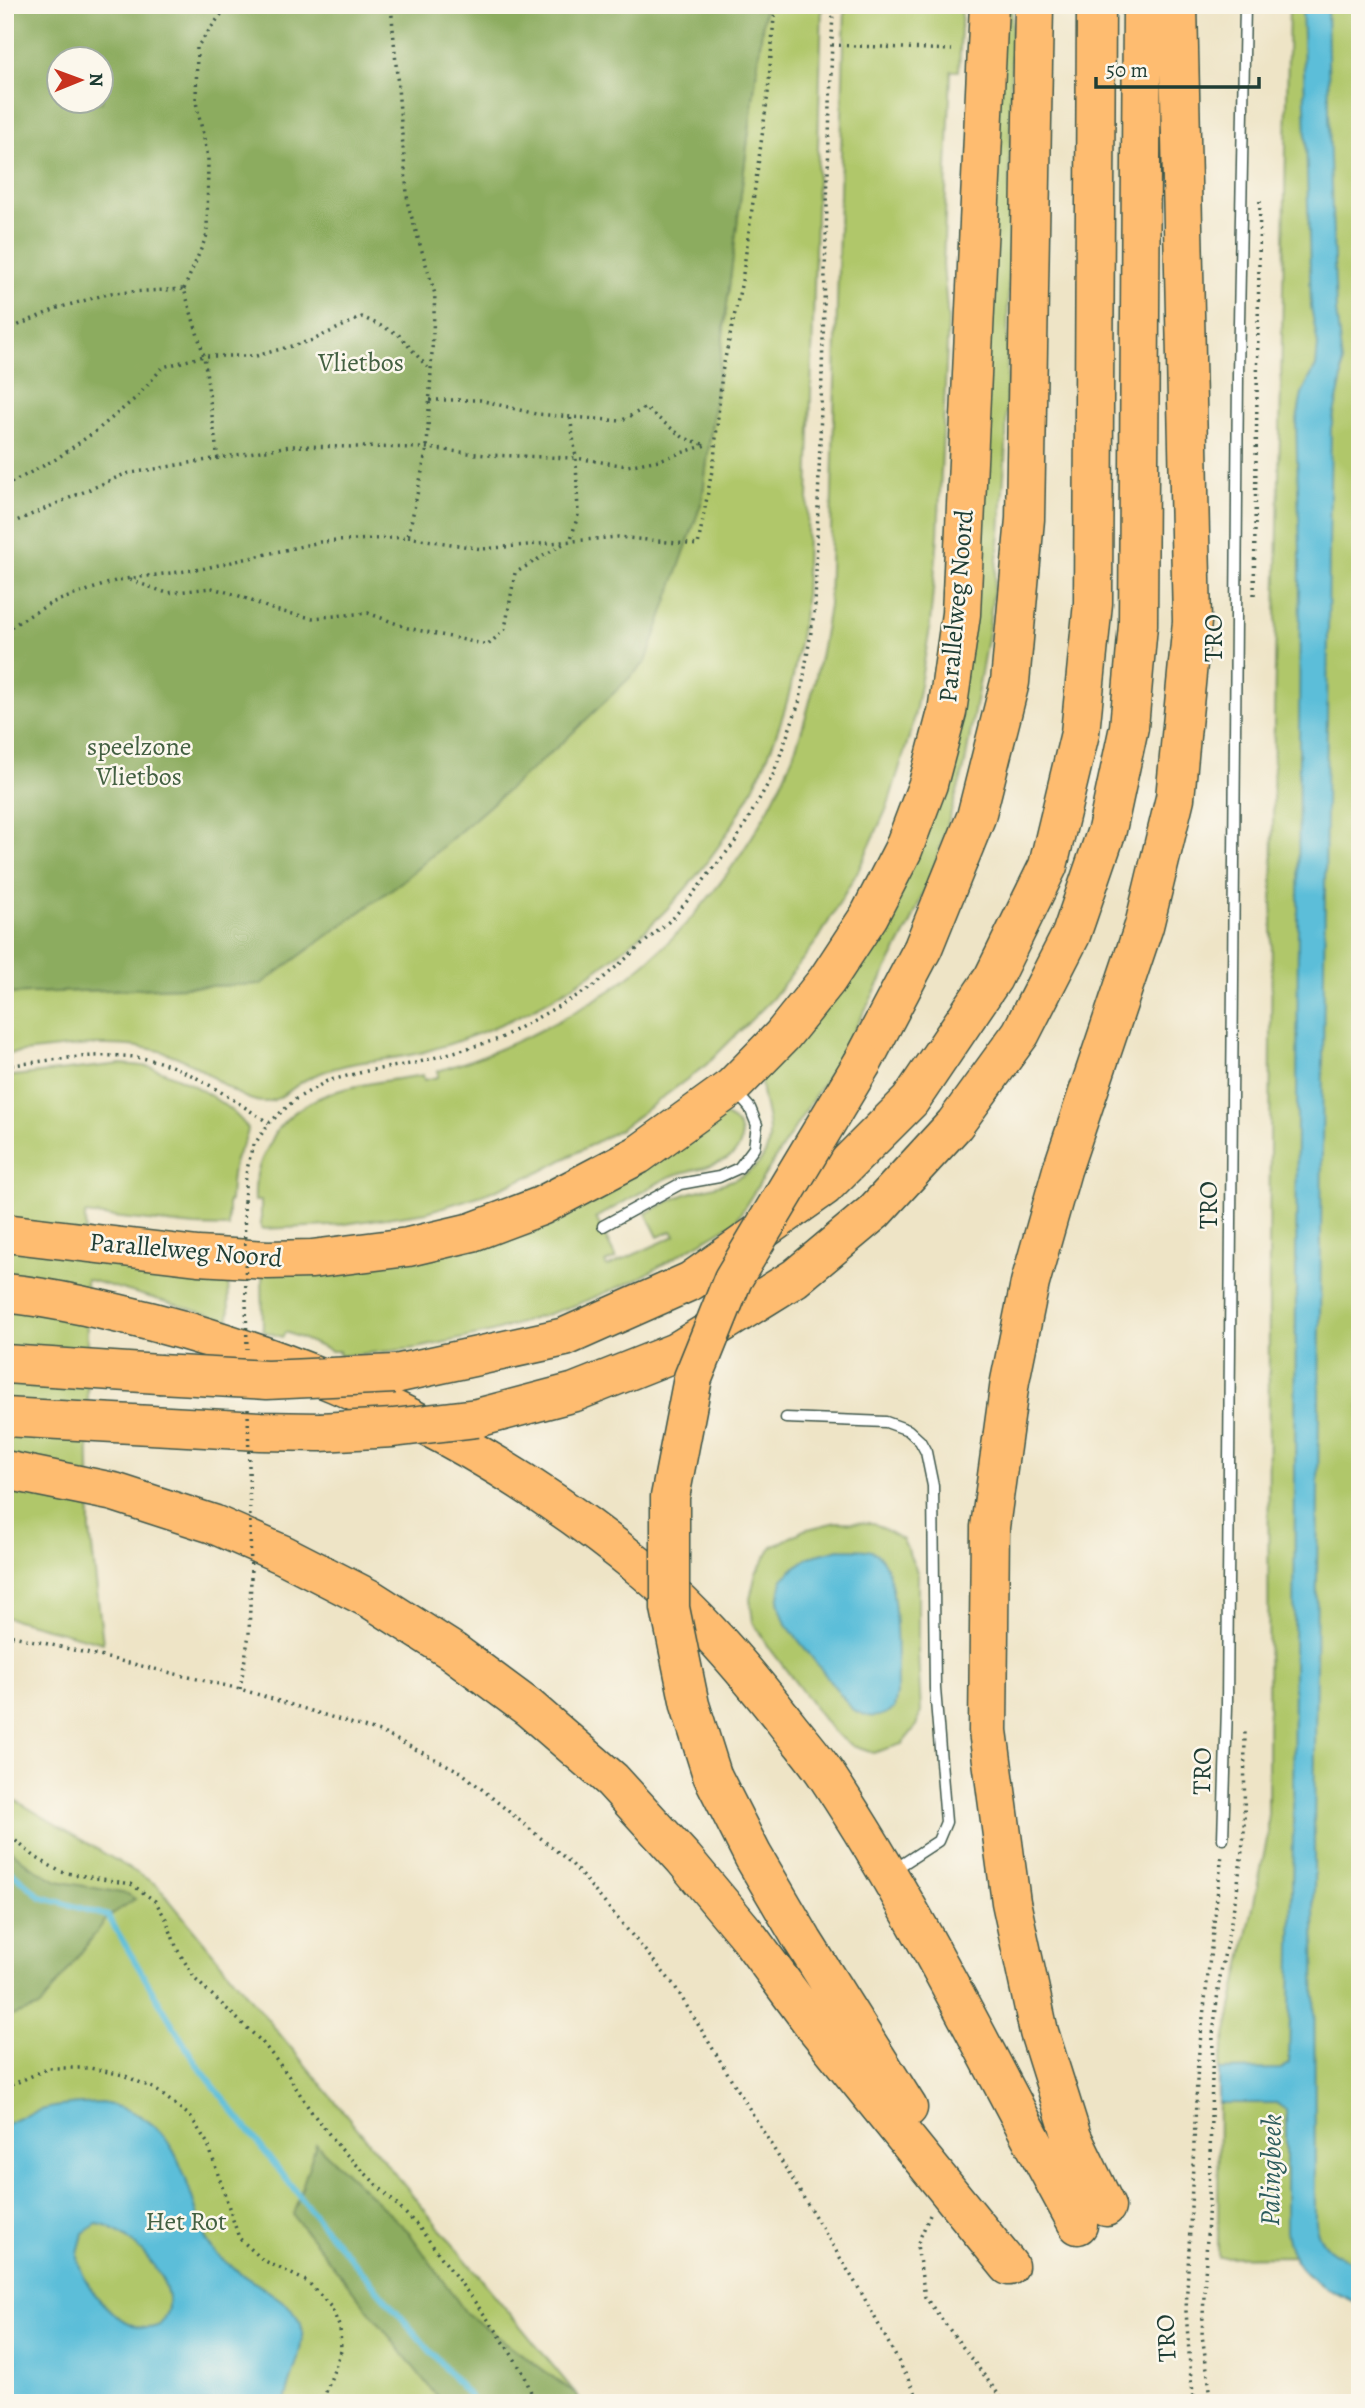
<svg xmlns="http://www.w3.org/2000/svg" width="1365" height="2408" font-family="Alegreya,serif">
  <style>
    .green { fill: #b0c76b; stroke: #688250; stroke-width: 2 }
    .forest { fill: #8cac5f; stroke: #56744a; stroke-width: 2; fill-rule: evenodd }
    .water { fill: #5bbed9; stroke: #3d7e86; stroke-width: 2; fill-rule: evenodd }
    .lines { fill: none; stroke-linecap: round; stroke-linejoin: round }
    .stream { stroke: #5bbed9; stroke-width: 6 }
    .lane-casing { stroke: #3e564a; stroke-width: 13 }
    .highway-casing { stroke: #3e564a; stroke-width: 41 }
    .path { stroke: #3e564a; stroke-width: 3.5; stroke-dasharray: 2 5; stroke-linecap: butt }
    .lane { stroke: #fff; stroke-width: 10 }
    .highway { stroke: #febc70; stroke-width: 38 }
    .highway-bridge-casing { stroke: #3e564a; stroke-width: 41; stroke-linecap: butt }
    .path-bridge { stroke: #3e564a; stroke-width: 3.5; stroke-dasharray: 2 5; stroke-linecap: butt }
    .highway-bridge { stroke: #febc70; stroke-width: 38 }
    .labels { text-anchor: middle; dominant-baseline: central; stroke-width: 5; stroke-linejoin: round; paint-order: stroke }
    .park-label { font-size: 26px; fill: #436042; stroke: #fbf7ec }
    .street-label { font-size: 26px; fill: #1f3d34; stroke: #fbf7ec }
    .water-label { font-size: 28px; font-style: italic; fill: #2e5d5d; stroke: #fbf7ec }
  </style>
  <rect width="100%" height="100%" fill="#fbf7ec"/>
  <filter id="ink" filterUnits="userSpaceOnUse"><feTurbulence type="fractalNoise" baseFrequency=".0143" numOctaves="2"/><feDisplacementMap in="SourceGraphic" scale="14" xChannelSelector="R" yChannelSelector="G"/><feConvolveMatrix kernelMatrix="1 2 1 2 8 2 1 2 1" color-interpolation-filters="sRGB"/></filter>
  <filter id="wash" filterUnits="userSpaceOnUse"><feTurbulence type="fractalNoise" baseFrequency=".00686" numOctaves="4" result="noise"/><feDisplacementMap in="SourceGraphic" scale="28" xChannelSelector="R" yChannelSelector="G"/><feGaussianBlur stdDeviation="1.57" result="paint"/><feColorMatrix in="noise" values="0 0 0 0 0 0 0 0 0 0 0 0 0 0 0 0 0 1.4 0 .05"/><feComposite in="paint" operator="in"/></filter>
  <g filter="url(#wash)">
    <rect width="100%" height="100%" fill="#eee4c6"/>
    <!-- green -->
    <path class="green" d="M765,5H822L805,605C799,643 794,684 781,721C725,887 593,1003 427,1051C401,1059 373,1059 347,1065C334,1068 319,1073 307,1079C295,1085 279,1102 265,1102C241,1103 212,1074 190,1063C181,1058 170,1054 160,1051C110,1038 56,1049 5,1054V994L261,984L676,575L702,501Z
      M845,5H962L959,71H951L943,265L948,322L938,536L929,634L913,724L887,808L859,869L819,938L772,999L706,1065L619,1130L540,1172L482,1195L427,1212L331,1226L261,1229V1201H255C254,1179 258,1163 270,1144C273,1138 276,1130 281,1125C315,1086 375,1083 423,1075L424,1080L438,1077V1071C490,1055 536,1035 583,1007C595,999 608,993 619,984C696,927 765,835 797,744C813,699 822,652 829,605Z
      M1000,5H1012L1006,447L1000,534L989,627L964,769L936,862L911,923L844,1050L735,1222L636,1280L573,1306L492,1332L418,1348L340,1356L339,1351H331L286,1332L282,1337L263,1331L262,1269L338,1267L721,1115C730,1117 737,1121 740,1131C750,1167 688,1167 667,1178C643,1191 619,1205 596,1218L616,1258L605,1263L607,1267L675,1236L672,1231L658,1237L646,1213C659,1207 672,1199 686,1194C717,1184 768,1179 769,1136C770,1115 760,1097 761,1077L928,814Z
      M1289,5H1360V2284L1296,2256L1218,2257L1219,2070L1268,1835L1269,1251L1274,715Z
      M121,1064C131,1065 143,1065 153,1068C182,1077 232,1104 248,1129C247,1140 241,1146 237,1155C231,1169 231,1185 230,1201H228V1227L195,1226L85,1214L86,1252L228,1268L229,1320L86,1279L90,1530L103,1643L5,1617V1077Z
      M836,1522L873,1523L903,1540L918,1574V1652L921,1712L915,1728L902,1744L873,1753L853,1746L833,1732L768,1646L753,1622L750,1599L756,1573L772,1547L804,1530Z
      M5,1794L157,1885L577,2395L516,2350L556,2403H5Z"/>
    <!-- forest -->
    <path class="forest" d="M5,5H765L702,501L646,662L562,743L404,880L261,984L5,994ZM60,60H102V102H60Z
      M5,1845L29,1865L57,1881L127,1894L135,1899L108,1917L40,2007L5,2018Z
      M316,2144L408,2231L466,2313L577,2395L581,2403H442L293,2215Z"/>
    <!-- water -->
    <path class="water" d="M1302,5H1327L1330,160L1336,310L1342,363V378L1331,428L1329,547L1314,1836L1315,2222C1320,2250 1336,2254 1360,2265V2305C1322,2285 1293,2278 1286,2231V2110L1276,2103H1219V2070L1281,2069L1289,2063L1293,1832L1300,552L1296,425L1302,393L1316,366L1318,345L1311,307Z
      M839,1549C850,1550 869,1547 877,1554C901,1571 896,1664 897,1693L894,1709C878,1719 868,1719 852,1709L786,1624L778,1602L782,1580L795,1567L809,1557Z
      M102,2103C165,2114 177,2151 195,2206C199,2219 202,2236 210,2246C227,2272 290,2297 300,2320C309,2342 288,2380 285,2403H5V2125C41,2105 63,2105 102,2103ZM97,2224C102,2225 108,2226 112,2229C137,2240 178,2285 166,2314C164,2318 162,2325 157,2326C125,2339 77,2283 78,2254C79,2247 82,2240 83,2233Z"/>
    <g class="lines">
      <!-- stream -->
      <path class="stream" d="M5,1866L41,1897L108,1916L195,2062L322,2225L475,2403"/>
    </g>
  </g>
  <g filter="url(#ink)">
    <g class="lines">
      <defs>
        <path id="lane" d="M603,1226L680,1184L719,1177L739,1168L754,1148L757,1125L750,1108L736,1092
          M786,1418L886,1422L908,1430L920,1441L926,1452L933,1486L935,1689L946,1822L938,1841L892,1871
          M1223,1839L1227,1706L1238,375L1245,5"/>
        <path id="highway" d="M863,1062L923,948L976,817L1010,682L1025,519L1034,5
          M5,1233L198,1256L268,1260L312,1259L408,1247L472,1232L541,1206L638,1155L732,1087L782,1036L827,980L869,916L903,850L928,784L947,712L961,614L989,5
          M5,1293C55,1298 104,1310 153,1322C337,1370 498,1450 645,1571C697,1614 742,1667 783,1719C798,1739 816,1758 829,1779C923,1921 996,2077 1078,2225
          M5,1364L159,1374
          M395,1374L565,1337L691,1281L824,1187L910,1101L993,978L1048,866L1080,733L1093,603L1096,5
          M5,1417L260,1431L320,1432
          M477,1418L575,1392L676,1352L795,1278L874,1212L955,1124L1021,1033L1071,935L1107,830L1129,727L1138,625L1142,5
          M5,1470L114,1492L213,1524L284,1555L372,1600L452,1651L529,1708L612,1780L684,1859L748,1936L813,2024L1009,2266
          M712,1775L753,1856L803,1941L908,2108
          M1106,2207L1072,2137L1039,2032L1011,1902L988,1731L990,1527L1010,1381L1030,1283L1062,1170L1144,926L1175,798L1192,622L1178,5"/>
      </defs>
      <!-- lane casing -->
      <use href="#lane" class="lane-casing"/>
      <!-- highway casing -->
      <use href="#highway" class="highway-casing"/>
      <!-- path -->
      <path class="path" d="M832,45L952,50
        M184,289L207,235L208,157L196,102L197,47L228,5
        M5,327L12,328L58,308L111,293L184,289L204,356L218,460
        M430,400H480L536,414L621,421L645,408L684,438L706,445L659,460L627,466L576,458L578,515L570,542
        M5,486L56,459L96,431L137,397L163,367L204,356H256L313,340L362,317L398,334L428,368
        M5,526L125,474L290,446L427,448L485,455L576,458L570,415
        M408,537L482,549L618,537L698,545L714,460L722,372L742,281L768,93L775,5
        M130,580L167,593L212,588L237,595L274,610L312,618L368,613L408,628L488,645L505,629L515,573L563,544
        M1254,595L1260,196
        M5,630L51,603L118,580L201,569L320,542L408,537L427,448L435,294L408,205L391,5
        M5,1066C59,1060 124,1045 176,1068C209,1082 239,1104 269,1123
        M244,1201L246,1174L252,1148L269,1123L296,1099L327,1081L367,1071L416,1063L499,1039L593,987L674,917L735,842L773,775L800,700L815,607L833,5
        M5,1634L240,1689L383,1733L461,1772L571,1863L674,1985L861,2292L921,2403
        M240,1689L249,1634L251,1579
        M5,1832L35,1857L61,1872L131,1884L155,1901L166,1919L177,1949L195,1979L262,2042L288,2075L310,2110L340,2148L418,2226L498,2333L524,2374L535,2403
        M5,2088L49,2068H90L123,2075L155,2089L190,2116L208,2144L239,2238L263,2260L308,2282L331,2307L340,2328L341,2351L322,2403
        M930,2215L917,2245L925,2297L1005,2403
        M1195,2403L1191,2380L1186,2311L1198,2060L1222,1854
        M1212,2403L1202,2335L1209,2198L1213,2035L1219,1982L1237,1891L1244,1834L1245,1729"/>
      <!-- lane -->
      <use href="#lane" class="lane"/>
      <!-- highway -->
      <use href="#highway" class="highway"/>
      <defs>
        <path id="highway-bridge" d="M159,1374L267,1380L395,1374
          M320,1432L393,1428L477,1418
          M712,1775L690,1705L670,1608V1497L693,1378L733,1279L863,1062"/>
      </defs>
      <!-- highway-bridge casing -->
      <use href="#highway-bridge" class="highway-bridge-casing"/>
      <!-- path-bridge -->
      <path class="path-bridge" d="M244,1201L247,1349
        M248,1409L251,1579"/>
      <!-- highway-bridge -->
      <use href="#highway-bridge" class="highway-bridge"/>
    </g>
  </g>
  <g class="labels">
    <!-- park labels -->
    <g class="park-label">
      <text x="361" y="362">Vlietbos</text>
      <text x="139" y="746">speelzone<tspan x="139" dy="30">Vlietbos</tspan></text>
      <text x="186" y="2221">Het Rot</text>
    </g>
    <!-- street labels -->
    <g class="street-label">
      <text transform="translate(956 606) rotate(-85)">Parallelweg Noord</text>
      <text transform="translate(1213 638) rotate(-90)">TRO</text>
      <text transform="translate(1208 1205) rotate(-90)">TRO</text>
      <text transform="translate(186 1250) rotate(5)">Parallelweg Noord</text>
      <text transform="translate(1202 1771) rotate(-89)">TRO</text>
      <text transform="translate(1166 2338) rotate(-93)">TRO</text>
    </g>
    <!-- water labels -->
    <g class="water-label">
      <text transform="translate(1271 2170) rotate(-89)">Palingbeek</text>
    </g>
  </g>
  <!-- margin -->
  <rect width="1365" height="2408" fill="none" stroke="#fbf7ec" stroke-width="28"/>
  <!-- north arrow -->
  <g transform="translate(80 80) rotate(89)"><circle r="33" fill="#fbf7ec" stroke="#a3ada2" stroke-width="2"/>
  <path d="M0-5L12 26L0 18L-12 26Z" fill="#c8321e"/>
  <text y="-10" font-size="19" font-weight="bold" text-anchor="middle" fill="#1f3d34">N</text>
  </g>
  <!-- scale -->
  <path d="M1096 77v10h163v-10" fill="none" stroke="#1f3d34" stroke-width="3.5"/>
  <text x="1106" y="77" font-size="21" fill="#1f3d34" stroke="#fbf7ec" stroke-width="5" paint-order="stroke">50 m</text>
</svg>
